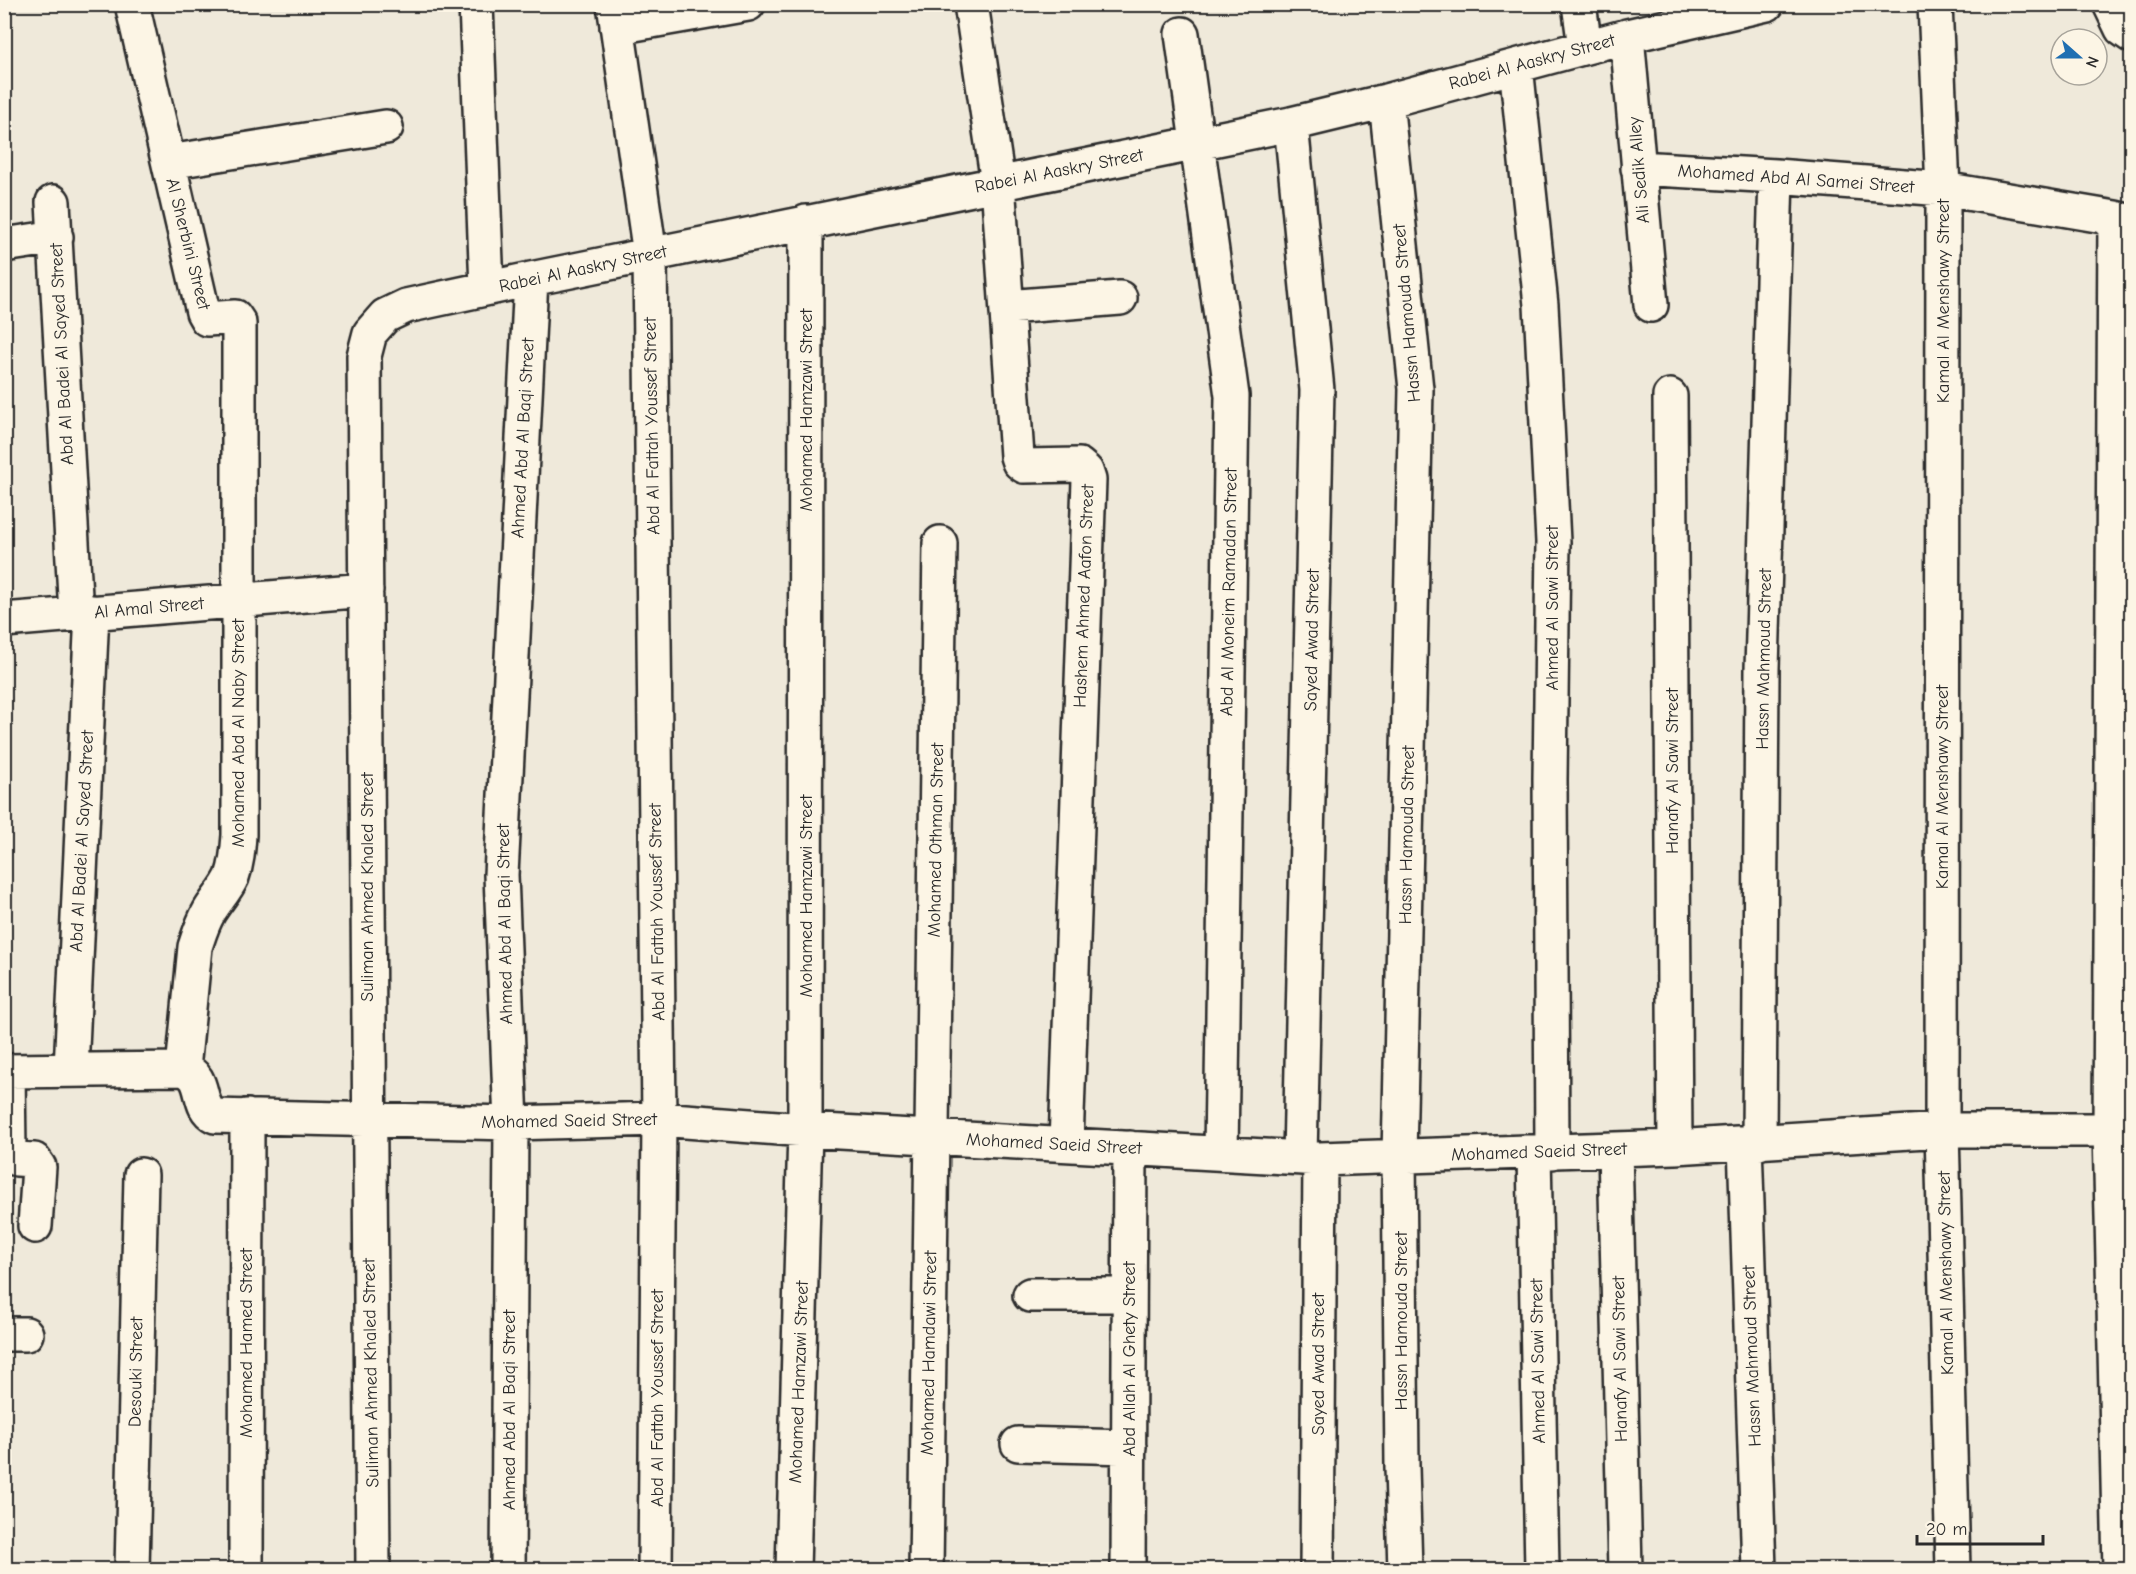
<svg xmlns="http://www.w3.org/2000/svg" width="2136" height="1574" font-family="'Comic Neue',sans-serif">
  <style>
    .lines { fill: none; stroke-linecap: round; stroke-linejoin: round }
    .minor-casing { stroke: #2b2b2b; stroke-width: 38 }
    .minor { stroke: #fcf5e5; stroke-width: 33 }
    .labels { text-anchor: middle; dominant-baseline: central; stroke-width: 5; stroke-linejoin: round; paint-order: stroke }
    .street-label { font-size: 18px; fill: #2b2b2b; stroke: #fcf5e5 }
  </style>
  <rect width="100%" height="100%" fill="#efe9da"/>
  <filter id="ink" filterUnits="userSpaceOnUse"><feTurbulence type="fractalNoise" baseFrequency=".0167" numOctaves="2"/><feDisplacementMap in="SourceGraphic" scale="12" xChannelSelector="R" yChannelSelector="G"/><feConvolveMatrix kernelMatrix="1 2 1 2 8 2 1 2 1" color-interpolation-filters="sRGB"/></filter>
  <g filter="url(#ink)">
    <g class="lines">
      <defs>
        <path id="minor" d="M132,4L203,312L207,319L235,317L239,323V835C238,850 237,863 232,877C226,890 216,900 209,912C202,924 199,935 195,947L183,1069
          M476,4L487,288
          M614,4L650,255L659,1119L655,1570
          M971,4L998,183L1017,456L1019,462L1024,466L1079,465L1086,471L1089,480L1066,1144
          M1579,4L1585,47
          M1935,4L1943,189L1942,1130L1953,1570
          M2110,4L2122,29L2132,36
          M617,27L748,4
          M1182,34L1232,396L1221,1153
          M1627,36L1651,305
          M1516,66L1541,305L1553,542L1550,779L1552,1152
          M1386,101L1416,389L1399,1156L1402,1467L1405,1570
          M1291,124L1317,390L1300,1157
          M169,162L386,127
          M1638,168L1776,176L1943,189L2115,218L2132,222
          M53,202L76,614
          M2115,218L2110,1129L2120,1570
          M4,245L56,237
          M1007,307L1120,298
          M1670,396L1675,1147
          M4,620L366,590
          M71,1070L92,612
          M4,1071L183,1069C208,1077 195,1106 215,1116L511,1123L659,1119L805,1130L1320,1159L1675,1147L1942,1130H2132
          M8,1071L9,1152L17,1159L34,1160L39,1167L35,1226
          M1745,1143L1759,1570
          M1759,1143L1762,669L1776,176
          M1615,1149L1625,1570
          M1534,1152L1542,1570
          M1030,1295H1129
          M4,1334H26
          M1018,1444L1129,1447
          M132,1570L141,1175
          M246,1570L247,1116
          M373,1570L364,356L370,333L385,316L406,306L531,279L1291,124L1386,101L1627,36L1767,4
          M508,1570L511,1123L501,875L531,279
          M793,1570L805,1130L806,222
          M926,1570L940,543
          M1128,1570L1130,1148
          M1317,1570L1320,1159"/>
      </defs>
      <!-- minor casing -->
      <use href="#minor" class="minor-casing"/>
      <!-- minor -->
      <use href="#minor" class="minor"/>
    </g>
  </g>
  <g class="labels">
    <!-- street labels -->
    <g class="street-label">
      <text transform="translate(1532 62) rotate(-15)">Rabei Al Aaskry Street</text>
      <text transform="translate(1639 170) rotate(-95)">Ali Sedik Alley</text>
      <text transform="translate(1059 171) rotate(-11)">Rabei Al Aaskry Street</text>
      <text transform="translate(1796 179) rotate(4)">Mohamed Abd Al Samei Street</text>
      <text transform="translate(188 244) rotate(76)">Al Sherbini Street</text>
      <text transform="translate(583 269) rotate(-12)">Rabei Al Aaskry Street</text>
      <text transform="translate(1943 301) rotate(-90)">Kamal Al Menshawy Street</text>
      <text transform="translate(1407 313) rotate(-95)">Hassn Hamouda Street</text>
      <text transform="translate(62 354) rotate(-93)">Abd Al Badei Al Sayed Street</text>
      <text transform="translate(806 410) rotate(-90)">Mohamed Hamzawi Street</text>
      <text transform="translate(652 426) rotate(-91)">Abd Al Fattah Youssef Street</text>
      <text transform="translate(523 438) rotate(-87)">Ahmed Abd Al Baqi Street</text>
      <text transform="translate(1229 592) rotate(-89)">Abd Al Moneim Ramadan Street</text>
      <text transform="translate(1084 596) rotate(-88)">Hashem Ahmed Aafon Street</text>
      <text transform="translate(149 608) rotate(-5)">Al Amal Street</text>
      <text transform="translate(1552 608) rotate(-90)">Ahmed Al Sawi Street</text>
      <text transform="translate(1312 640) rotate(-89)">Sayed Awad Street</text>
      <text transform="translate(1764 659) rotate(-89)">Hassn Mahmoud Street</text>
      <text transform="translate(238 733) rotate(-90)">Mohamed Abd Al Naby Street</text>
      <text transform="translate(1672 771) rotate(-90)">Hanafy Al Sawi Street</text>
      <text transform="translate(1942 787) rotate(-90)">Kamal Al Menshawy Street</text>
      <text transform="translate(1407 835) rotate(-89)">Hassn Hamouda Street</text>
      <text transform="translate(936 840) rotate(-89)">Mohamed Othman Street</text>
      <text transform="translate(82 841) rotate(-87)">Abd Al Badei Al Sayed Street</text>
      <text transform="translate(367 887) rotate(-90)">Suliman Ahmed Khaled Street</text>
      <text transform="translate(806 896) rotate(-90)">Mohamed Hamzawi Street</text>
      <text transform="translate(657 912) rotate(-91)">Abd Al Fattah Youssef Street</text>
      <text transform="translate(505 924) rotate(-91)">Ahmed Abd Al Baqi Street</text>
      <text transform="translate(569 1121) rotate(-1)">Mohamed Saeid Street</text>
      <text transform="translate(1054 1144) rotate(3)">Mohamed Saeid Street</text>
      <text transform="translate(1539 1152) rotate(-2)">Mohamed Saeid Street</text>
      <text transform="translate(1946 1273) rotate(-91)">Kamal Al Menshawy Street</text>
      <text transform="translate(1401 1321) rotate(-90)">Hassn Hamouda Street</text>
      <text transform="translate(246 1343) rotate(-90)">Mohamed Hamed Street</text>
      <text transform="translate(929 1353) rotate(-89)">Mohamed Hamdawi Street</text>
      <text transform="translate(1752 1356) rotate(-92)">Hassn Mahmoud Street</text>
      <text transform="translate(1129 1359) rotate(-90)">Abd Allah Al Ghety Street</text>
      <text transform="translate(1620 1359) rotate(-91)">Hanafy Al Sawi Street</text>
      <text transform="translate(1538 1361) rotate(-91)">Ahmed Al Sawi Street</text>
      <text transform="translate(1318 1364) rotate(-90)">Sayed Awad Street</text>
      <text transform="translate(136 1372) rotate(-89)">Desouki Street</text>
      <text transform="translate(371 1373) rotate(-91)">Suliman Ahmed Khaled Street</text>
      <text transform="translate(799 1382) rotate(-88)">Mohamed Hamzawi Street</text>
      <text transform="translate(657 1398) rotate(-90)">Abd Al Fattah Youssef Street</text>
      <text transform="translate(509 1410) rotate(-90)">Ahmed Abd Al Baqi Street</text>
    </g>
  </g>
  <!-- margin -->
  <rect width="2136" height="1574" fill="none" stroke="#fcf5e5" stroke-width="24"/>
  <rect x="12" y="12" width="2112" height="1550" fill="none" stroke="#2b2b2b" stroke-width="2" filter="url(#ink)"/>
  <!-- north arrow -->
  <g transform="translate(2079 57) rotate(111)"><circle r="28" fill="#fcf5e5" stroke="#a8a49b" stroke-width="1.5"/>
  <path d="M0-4.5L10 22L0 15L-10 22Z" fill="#1f6fb2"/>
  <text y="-9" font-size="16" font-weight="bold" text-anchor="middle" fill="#2b2b2b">N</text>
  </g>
  <!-- scale -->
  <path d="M1917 1535v9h126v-9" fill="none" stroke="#2b2b2b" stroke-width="3"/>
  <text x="1926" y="1535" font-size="18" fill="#2b2b2b" stroke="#fcf5e5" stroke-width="4.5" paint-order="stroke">20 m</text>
</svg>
